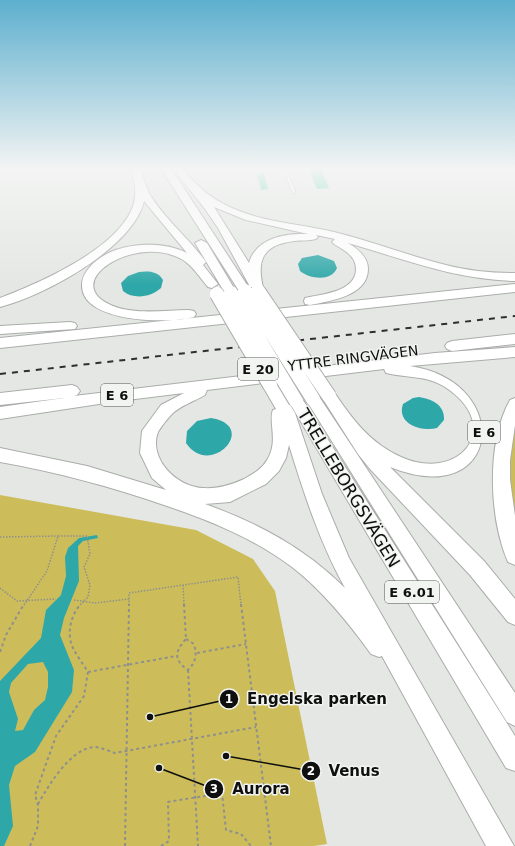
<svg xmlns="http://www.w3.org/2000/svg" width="515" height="846" font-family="'DejaVu Sans',sans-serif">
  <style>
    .green { fill: #cdbd5a }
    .water { fill: #2ea7a8; fill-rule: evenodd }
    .building { fill: #4ad1ad }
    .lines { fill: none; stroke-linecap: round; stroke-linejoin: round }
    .service-casing { stroke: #aaadaa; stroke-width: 4.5 }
    .motorway-casing { stroke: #aaadaa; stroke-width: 2 }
    .path-far1 { stroke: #8e908e; stroke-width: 1.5; stroke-dasharray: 1.5 1.5; stroke-linecap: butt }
    .path { stroke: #8e908e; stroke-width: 2; stroke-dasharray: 3 3; stroke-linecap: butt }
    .service { stroke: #fff; stroke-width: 3 }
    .motorway { fill: #fff; fill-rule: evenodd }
    .rail { stroke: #2e2f2e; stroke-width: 2; stroke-dasharray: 6 6; stroke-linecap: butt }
    .motorway-bridge-casing { stroke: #aaadaa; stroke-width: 16; stroke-linecap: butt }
    .motorway-bridge { stroke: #fff; stroke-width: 14 }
    .labels { text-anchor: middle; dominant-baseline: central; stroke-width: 3; stroke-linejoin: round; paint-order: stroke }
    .shield { fill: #f1f4f1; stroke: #525452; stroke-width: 1 }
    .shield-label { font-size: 13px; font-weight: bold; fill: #0e0f0e }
    .street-label { font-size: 14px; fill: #0e0f0e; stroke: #f1f4f1 }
    .near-street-label { font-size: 17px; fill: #0e0f0e; stroke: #f1f4f1 }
    .leader { fill: none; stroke: #0e0f0e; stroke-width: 1.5 }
    .callout-dot { fill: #0e0f0e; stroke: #f1f4f1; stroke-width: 1.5 }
    .mark-label { font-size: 12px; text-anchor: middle; font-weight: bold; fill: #fff }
    .callout-label { font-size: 15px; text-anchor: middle; font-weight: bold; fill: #0e0f0e; stroke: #f1f4f1; stroke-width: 3; stroke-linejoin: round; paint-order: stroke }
  </style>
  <rect width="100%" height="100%" fill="#e4e7e4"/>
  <!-- green -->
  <path class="green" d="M515,416V533L507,476Z
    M0,495L196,530L253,559L275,591L327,844L314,846H0Z"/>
  <!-- water -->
  <path class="water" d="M318,255L334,261L337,268C331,282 310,279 300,271L298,264L302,258Z
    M139,272C148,271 158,271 163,280L161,288C151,297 134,300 123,291L121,283L128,276Z
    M419,397C432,399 445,405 444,420L437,428C422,432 396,424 403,404L413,398Z
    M211,418C260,426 210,479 186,443L187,431L197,421Z
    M97,535L98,538L83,541L78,546L79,581L64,618L60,635L74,670L72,692L35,752L15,766L9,785L13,826L4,846H0V681L41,638L46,610L61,595L66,576L65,557L68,548L79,538ZM43,662L48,672V687L45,700L34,710L23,730L15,731L18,719L9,692L11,683L28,664Z"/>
  <!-- building -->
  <path class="building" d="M308,167H320L329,188L317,189Z
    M264,173L268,189L261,190L257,174Z"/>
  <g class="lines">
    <defs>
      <path id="service" d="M284,167L294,192"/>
      <path id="motorway" d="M131,167H140C143,176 145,185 149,193C164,219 189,238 206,262L203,265L218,284L212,288L208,287C200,278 193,266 183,260C136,232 56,283 113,306C136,315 165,310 189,310L194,311L196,314L194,317C169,324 81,323 82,285C82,278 85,273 89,268C110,242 159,239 187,253L144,201C133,248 44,296 0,307V298C40,283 122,247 134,203C137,190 134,180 131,167Z
        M167,167L172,170L251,291L249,294L245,295L239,291L162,170Z
        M172,167H181C197,186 208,197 232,208C265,223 303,224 338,233C374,242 409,256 446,265C469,271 492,273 515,273V281C453,279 407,260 348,243C358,249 368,257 368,269C368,296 330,301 310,305L305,304L304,301L305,298C322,294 356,292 356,269C356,256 344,250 334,244L332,242L335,239L316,235L318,237L316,239C309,241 301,240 294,241C261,245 256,262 264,291L258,295L254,294L218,228L205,209ZM214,207L246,220L308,234C285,233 256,238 249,263Z
        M201,240L207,243L237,293L235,296L231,297L225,293L195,243Z
        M515,284V292L0,348V338Z
        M70,322L75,323L77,326L75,329L0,334V326Z
        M515,334V344L452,351L447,349L445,346L447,343L452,341Z
        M515,347V357L410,366C515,382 502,512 390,467L484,561L515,599V625L508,622L470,575L370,469L358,454L321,396L324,392L329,390L334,392C352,419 370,443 401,457C459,483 506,427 445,387C427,375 405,378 386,373L384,369L276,382L295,413L322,494L349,558L514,846H486L382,656L379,657L371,654C348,622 323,591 292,567C255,539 211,521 167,506C112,487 57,472 0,462V448L87,466L166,490L152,478L140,453L142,431L161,405L184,393L119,401L0,419V407L64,398L0,405V393L72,385L77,387L80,391L77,395L74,396L435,353ZM263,383L262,385L276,409L273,410C268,421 279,442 267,460C262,469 253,474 244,479C231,485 218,489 203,488C177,487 148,459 158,432C161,427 167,419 171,415C179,406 195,401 205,395L207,390ZM289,445C304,494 320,543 345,588C305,548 258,523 205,504L230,502L266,484L279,471L286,458Z
        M313,393L318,395L515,693V726L507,722L308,403L305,399L308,395Z
        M296,395L301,397L515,736V771L506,768L291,405L288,401L291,397Z
        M515,398V425L510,460V480L515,516V565L508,562C489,518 486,443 510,400Z"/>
    </defs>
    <!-- service casing -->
    <use href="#service" class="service-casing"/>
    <!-- motorway casing -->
    <use href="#motorway" class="motorway-casing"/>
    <!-- path-far1 -->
    <path class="path-far1" d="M0,537L58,536
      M183,585L184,605
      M0,588L17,601L56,599
      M74,600L95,603L129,599
      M24,605L47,571L58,536H87L90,554L84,567L90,585L88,597L80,605
      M129,605V593L238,577L241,605"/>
    <!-- path -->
    <path class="path" d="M184,604L186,639
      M241,604L271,846
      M186,639L194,644C197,655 196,662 188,670C173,660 175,651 186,639Z
      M0,652L6,635L24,604
      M197,653L246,644
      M188,670L198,846
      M88,672L176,656
      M38,804C49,785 70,749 94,747C101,747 109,751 115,753L256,727
      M30,846L38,826V805L35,795L56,736L84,696L88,672C83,664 77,656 73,648C66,634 71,614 81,604
      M125,846L129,604
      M161,846L169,841L168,802L222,793L226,830L241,834L251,846"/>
    <!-- service -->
    <use href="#service" class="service"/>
    <!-- motorway -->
    <use href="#motorway" class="motorway"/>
    <!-- rail -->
    <path class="rail" d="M0,374L515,316"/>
    <defs>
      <path id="motorway-bridge" d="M245,291L313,399
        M258,291L329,396
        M231,293L296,401
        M217,294L270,385"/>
    </defs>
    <!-- motorway-bridge casing -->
    <use href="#motorway-bridge" class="motorway-bridge-casing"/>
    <!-- motorway-bridge -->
    <use href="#motorway-bridge" class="motorway-bridge"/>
  </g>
  <!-- sky -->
  <linearGradient id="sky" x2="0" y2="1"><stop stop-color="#5dafce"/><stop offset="0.59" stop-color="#f3f4f3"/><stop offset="1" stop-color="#f3f4f3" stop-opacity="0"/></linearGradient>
  <rect width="515" height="285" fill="url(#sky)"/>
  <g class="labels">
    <!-- shield labels -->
    <g class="shield">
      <rect x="238" y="358" width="40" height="22" rx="3"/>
      <rect x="101" y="384" width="32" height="22" rx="3"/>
      <rect x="468" y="421" width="32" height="22" rx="3"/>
      <rect x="385" y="581" width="54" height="22" rx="3"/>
    </g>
    <g class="shield-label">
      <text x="258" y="369">E 20</text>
      <text x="117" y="395">E 6</text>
      <text x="484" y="432">E 6</text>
      <text x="412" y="592">E 6.01</text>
    </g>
    <!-- street labels -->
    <g class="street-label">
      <text transform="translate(353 358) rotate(-7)">YTTRE RINGVÄGEN</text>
    </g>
    <!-- near-street labels -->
    <g class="near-street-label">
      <text transform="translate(349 488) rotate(59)">TRELLEBORGSVÄGEN</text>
    </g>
  </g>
  <!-- callouts -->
  <path class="leader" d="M150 717L229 699M226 756L311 771M159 768L214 789"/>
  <g class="callout-dot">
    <circle cx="150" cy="717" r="4"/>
    <circle cx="226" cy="756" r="4"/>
    <circle cx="159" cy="768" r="4"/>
    <circle cx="229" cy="699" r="10"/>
    <circle cx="311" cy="771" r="10"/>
    <circle cx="214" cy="789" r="10"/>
  </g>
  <g class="mark-label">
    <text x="229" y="703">1</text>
    <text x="311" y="775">2</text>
    <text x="214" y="793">3</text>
  </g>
  <g class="callout-label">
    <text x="317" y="704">Engelska parken</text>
    <text x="354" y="776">Venus</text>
    <text x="261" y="794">Aurora</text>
  </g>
</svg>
